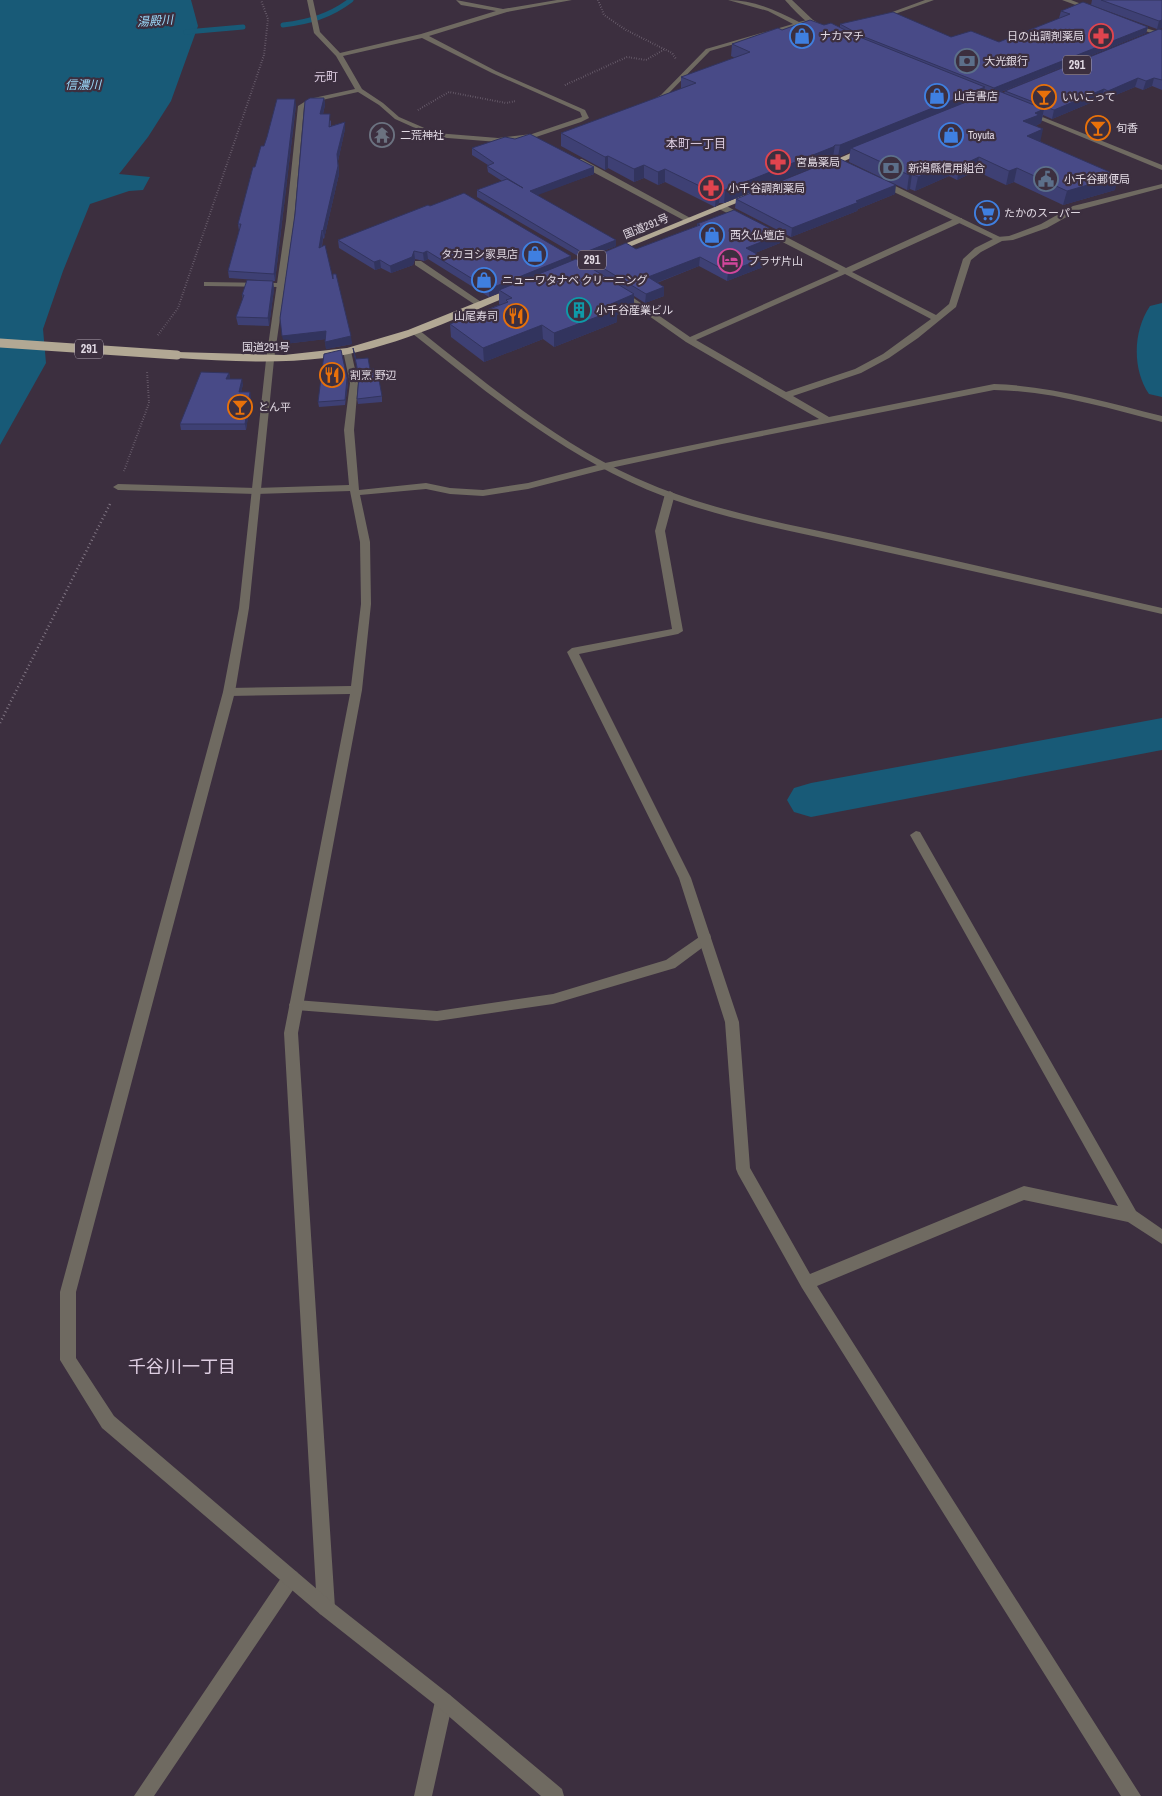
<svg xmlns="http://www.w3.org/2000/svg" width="1162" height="1796" font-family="'Archivo Narrow','Noto Sans JP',sans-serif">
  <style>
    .water { fill: #185a77 }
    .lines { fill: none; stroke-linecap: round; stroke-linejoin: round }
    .stream { stroke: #185a77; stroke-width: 5 }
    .river { fill: #185a77; fill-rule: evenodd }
    .path-far1 { stroke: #817684; stroke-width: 2; stroke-dasharray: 0.5 2; stroke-linecap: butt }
    .path { stroke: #817684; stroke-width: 2.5; stroke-dasharray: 1 3; stroke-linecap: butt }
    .service { fill: #6f6a61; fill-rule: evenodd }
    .minor { fill: #6f6a61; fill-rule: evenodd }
    .tertiary { fill: #6f6a61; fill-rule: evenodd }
    .trunk { fill: #b2a894; fill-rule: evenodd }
    .trunk-bridge { stroke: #b2a894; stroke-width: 9 }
    .wall { fill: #3e4074 }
    .shaded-wall { fill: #32345e }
    .building { fill: #484a87; stroke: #32345e }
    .labels { text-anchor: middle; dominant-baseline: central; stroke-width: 4.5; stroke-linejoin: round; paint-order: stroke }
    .far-poi-label { font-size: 11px; fill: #e1d9e3; stroke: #3c2f3f; text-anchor: start }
    .far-street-label { font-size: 11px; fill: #e1d9e3; stroke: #3c2f3f }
    .far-water-label { font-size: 12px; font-style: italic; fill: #9bd9f9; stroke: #3c2f3f }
    .shield { fill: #3c2f3f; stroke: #b0a6b2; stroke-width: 1 }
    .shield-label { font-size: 12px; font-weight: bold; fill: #e1d9e3 }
    .far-neighbourhood-label { font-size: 12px; fill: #decee2; stroke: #3c2f3f }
    .near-neighbourhood-label { font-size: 18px; fill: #decee2; stroke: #3c2f3f }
  </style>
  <rect width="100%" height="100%" fill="#3c2f3f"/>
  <!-- water -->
  <path class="water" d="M0,0H191L198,26L171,101L148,137L119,174L150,177L143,190L129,191L90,204L63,271L43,329L46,363L0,445Z"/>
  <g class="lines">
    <!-- stream -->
    <path class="stream" d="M283,25C309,22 330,16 351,0
      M186,32L243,27"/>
    <!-- river -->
    <path class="river" d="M1162,303V397L1149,394C1132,369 1133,331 1150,306Z
      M1162,718V750L811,817L794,812L787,800L794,788L811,783Z"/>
    <!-- path-far1 -->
    <path class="path-far1" d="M598,0L604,15L626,30L672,53L676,59
      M565,85L627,57L646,60L665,49
      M418,110L449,92L506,103L516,101
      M158,335L178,308L264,55L268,19L261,0
      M124,471L149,403L147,371"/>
    <!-- path -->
    <path class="path" d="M0,723L111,502"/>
    <!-- service -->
    <path class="service" d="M204,282L280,283L284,285L280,287L207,286H204Z
      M705,933L710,934L711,938L710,942L675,968L553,1004L437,1021L296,1010L291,1009L289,1005L291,1001L296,1000L437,1011L553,994L666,960Z
      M291,1569L297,1572L300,1578L297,1584L154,1796H134L285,1572Z
      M444,1692L450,1695L453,1701L432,1796H414L435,1701L438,1695Z"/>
    <!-- minor -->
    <path class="minor" d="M307,0H313L320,32L340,53L421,34L496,11L461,5L456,0L503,9L557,0H572L507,12L429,36L496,71L585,110L589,118L581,122L533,138L498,142L435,137L395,119L379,105L358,92L313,102L304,107L294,221L274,360L270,363L266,360L286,221L298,106L309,99L355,89L336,56L314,33ZM422,38L492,73L580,112L582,117L532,134L498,138L436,133L399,117L383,103L362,89L343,56Z
      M728,0C754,0 777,11 799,22L811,19L814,21L710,51L665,97L651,105H647V103L661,95L706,49L793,24L768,11Z
      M925,0H934L881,19L876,18Z
      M1062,0H1071L1097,10L1092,11Z
      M1129,23L1162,33V37L1129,25Z
      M576,159H582L694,220L687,222L576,163Z
      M1162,184V188L1079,210L1047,228L1013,240L1002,241L981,252L971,260L956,307L918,338L889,358L861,373L793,396L829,417L994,384C1052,386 1106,402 1162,416V422C1106,408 1052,391 994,390L722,444L606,469L528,489L483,496L450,494L426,489L360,495L370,542L371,604L362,690L298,1033L335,1608L332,1614L326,1617L320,1614L317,1608L284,1033L350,694L229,696L223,692L229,688L351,686L361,604L360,542L350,491L256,494L118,490L113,487L118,484L256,488L349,485L344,430L350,383L343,351L347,348L351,351L358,383L354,430L359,490L426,483L450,488L483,490L528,483L605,463L819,419L686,342L615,292L622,290L690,337L839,271L763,232V228H769L846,268L956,218H962V222L852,272L936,315L949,304L963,259L975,248L997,237L1009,236L1041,224L1073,206ZM845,274L931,319L883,354L855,369L786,392L696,340Z
      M719,205H725L748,218L741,220L719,209Z
      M415,261H421L484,304L477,306L415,265Z
      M670,491L675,494L665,531L683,631L678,634L579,654L691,878L739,1022L750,1168L810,1274L1024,1186L1118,1206L910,835L916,831L920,832L1136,1211L1162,1229V1244L1128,1222L1024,1200L817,1286L1141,1796H1121L802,1288L738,1174L736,1169L725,1022L679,878L567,652L572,648L672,629L655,531L665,494Z"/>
    <!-- tertiary -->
    <path class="tertiary" d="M785,0H792L813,20L827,28V30C812,31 794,10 785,0Z
      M1026,112H1030L1162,165V170L1026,114Z
      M877,180H883L1004,239L997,241L877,184Z
      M413,330H419C487,384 556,442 636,478C707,510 786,524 862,540C962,562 1062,585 1162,608V614C1063,591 963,569 863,547C785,529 701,516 628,481C549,444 481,388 413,334Z
      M270,357L274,360L249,608L235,692L76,1292V1358L114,1416L332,1602L450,1695L562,1789L564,1796H541L438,1707L320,1614L102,1428L60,1360V1292L223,692L239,608L266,360Z"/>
    <!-- trunk -->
    <path class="trunk" d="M865,147L872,149L828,168L821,166Z
      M749,193L756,195L568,272L565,273L561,270Z
      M515,287L518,288V292C456,318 392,349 325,358C276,364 226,361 177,358L172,355L177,352L284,355L347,348L408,330Z"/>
    <!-- trunk-bridge -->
    <path class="trunk-bridge" d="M0,343L177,355"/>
  </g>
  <!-- wall -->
  <path class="wall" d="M1092,0H1162V28L1157,29L1091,5Z
    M1061,11L1148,27L1146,33L1001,92L1004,93L1005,91L1162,30V90L1152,86L1143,90L1135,87L1106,99L1102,98L1052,119L1043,115L1041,123L1037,125L1036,127L1040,141L1115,190L1063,205L1014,182L1006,185L976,171L957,180L949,176L915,191L910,189L907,190L849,162L850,152L838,157H833L831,160L724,203H719L715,207L665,182L658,185L644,178L634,182L608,168L605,170L561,146V133L681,89V77L735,58L731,56L732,44L782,30L824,25L840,27V24L951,37L999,42L1061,18H1059Z
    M324,98L325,105L323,114L331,121V126L345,122V129L338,161L339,174L324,239L323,238L322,247L333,279L352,344L326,349L325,339L284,344Z
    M296,105L275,281H273L274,289L269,326L238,325L236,317L243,300L242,295L270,281L229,278L228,271L239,231L238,224L255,167L264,146Z
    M472,148L594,167V174L536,195L616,240V246L583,259L477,197V190L502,181L488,172L487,166L488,165L472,155Z
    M895,194L858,209L857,211L791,237L735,208L736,199Z
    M430,206L571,256V261L588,266V259L636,249L697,226V224L781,234L780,243L755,253L763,267L727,281L699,266L657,283L664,287V296L645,303L634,296V307L617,315V322L554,347L543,339L484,362L451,337L450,324L501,304H499V293L489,297L428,259L424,261L415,259L413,265L391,273L381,268L375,270L339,248L338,240Z
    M353,348L356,359L370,369L382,396V402L358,404L357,399L359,379Z
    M229,373L230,378L229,379L243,384L241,392L251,397L246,430H181L180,424Z
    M348,383L345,405L319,407L318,402Z"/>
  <!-- shaded-wall -->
  <path class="shaded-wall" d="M1162,20V28L1157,29L1159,21Z
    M1148,27L1146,33L993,95L994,88Z
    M1138,78L1135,87L1106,99L1108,91Z
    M1154,78L1152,86L1143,90L1146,81Z
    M985,87L982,99L851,148L850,152L838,157L840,145Z
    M1104,89L1102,98L1052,119L1054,110Z
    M324,98L325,105L321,121L320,114Z
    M295,99L296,105L275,281L274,274Z
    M1044,109L1041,123L1037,125L1036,129L1023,121L1035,113Z
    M345,122V129L338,161L339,174L324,239L323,231L337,154Z
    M1043,129L1040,143L1027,136Z
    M835,145L833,157L831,160L724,203L725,190Z
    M608,156V168L605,170V157Z
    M979,157L976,171L957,180L960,166Z
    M952,162L949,176L915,191L918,177Z
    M644,165V178L634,182V169Z
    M594,167V174L530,198V191Z
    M1017,168L1014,182L1006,185L1009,171Z
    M665,169V182L658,185V172Z
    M912,174L910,189L907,190L909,175Z
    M1119,176L1115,190L1063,205L1067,191Z
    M896,185L895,194L858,209L857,211L791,237L792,228L856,201Z
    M720,190L719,203L715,207L716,194Z
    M322,230L323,238L320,255L319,248Z
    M781,234L780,243L745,257L746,248Z
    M616,240V246L583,259V253Z
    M414,251L415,259L413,265L391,273L390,266Z
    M427,251L428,259L424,261L423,253Z
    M571,256V264L499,290V293L489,297V289Z
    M700,257L699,266L648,286V277Z
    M764,258L763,267L727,281L728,272Z
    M380,260L381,268L375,270L374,262Z
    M273,281L274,289L269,326L268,318Z
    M664,287V296L645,303L646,294Z
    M634,294V307L617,315V322L554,347V333L611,304Z
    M542,325L543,339L484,362L483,348Z
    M326,331L327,339L284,344L282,336Z
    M351,336L352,344L326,349L325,342Z
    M229,373L230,378L227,385L226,379Z
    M347,378L348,383L345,405V400Z
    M242,379L243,384L240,397L239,392Z
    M250,392L251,397L246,430L245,424Z"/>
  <!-- building -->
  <path class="building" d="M1101,0H1162V20L1159,21Z
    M1083,2L1148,27L994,88L862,36L840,24L893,12L951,37L971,31L999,42L1070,14L1061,11Z
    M810,20L824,25L831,23L857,36L985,87L840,145H835L833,147L725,190H720L716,194L665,169L658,172L644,165L634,169L608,156L605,157L561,133L696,83L681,77L750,52L732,44L778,28L782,30Z
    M1159,29L1162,30V80L1154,78L1146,81L1138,78L1108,91L1104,89L1054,110L1005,91Z
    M996,90L1044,109L1035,113L1039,115L1023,121L1043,129L1027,136L1119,176L1067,191L1017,168L1009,171L979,157L960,166L952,162L918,177L912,174L909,175L851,148Z
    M310,98H324L320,114H330L329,127L345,122L337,154L338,166L323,231L322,230L319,248L325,245L333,279V274H336L351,336L325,342L326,331L282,336L280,318L295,214L305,101Z
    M277,99H295L274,274L228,271L241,224H238L253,167H255L261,146H264L267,137Z
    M530,134L594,167L530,191L616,240L583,253L477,190L507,179L523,188L487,166L494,163L472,148L505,137L515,139Z
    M838,158L896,185L856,201L859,202L792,228L736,199Z
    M464,193L571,256L489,289L427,251L423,253L414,251L412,257L390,266L380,260L374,262L338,240L428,205L430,206Z
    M734,210L781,234L746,248L764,258L728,272L700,257L648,277L664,287L646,294L588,259L626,243L636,249L700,225L697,224Z
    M576,259L634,294L611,304L618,309L554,333L542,325L483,348L450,324L508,302L506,300L512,298L499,290Z
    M247,280L273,281L268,318L236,317L244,295H242Z
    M353,348L356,359L368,358L370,369H377L382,396L357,399L359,377Z
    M341,350L347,378L345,400L318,402L324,354Z
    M201,372L229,373L226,379H242L239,392H250L245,424H180Z"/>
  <!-- icons -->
  <defs>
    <symbol id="shop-ring" viewBox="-11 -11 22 22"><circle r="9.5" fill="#3c2f3f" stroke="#3f7fe0" stroke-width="1.5"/><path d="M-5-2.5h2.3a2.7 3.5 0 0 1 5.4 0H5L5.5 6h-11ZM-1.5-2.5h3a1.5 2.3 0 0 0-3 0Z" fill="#3f7fe0"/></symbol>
    <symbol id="pharmacy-ring" viewBox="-11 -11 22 22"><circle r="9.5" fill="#3c2f3f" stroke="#e0444e" stroke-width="1.5"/><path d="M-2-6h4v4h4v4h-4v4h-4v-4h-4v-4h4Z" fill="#e0444e"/></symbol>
    <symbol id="bank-ring" viewBox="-11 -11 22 22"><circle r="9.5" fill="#3c2f3f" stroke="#5c6f8a" stroke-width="1.5"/><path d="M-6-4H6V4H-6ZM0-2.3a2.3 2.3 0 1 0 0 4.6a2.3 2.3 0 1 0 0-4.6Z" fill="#5c6f8a"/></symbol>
    <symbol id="bar-ring" viewBox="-11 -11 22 22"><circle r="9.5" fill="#3c2f3f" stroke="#e8710a" stroke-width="1.5"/><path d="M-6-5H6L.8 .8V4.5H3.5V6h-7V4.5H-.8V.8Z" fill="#e8710a"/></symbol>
    <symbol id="temple-ring" viewBox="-11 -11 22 22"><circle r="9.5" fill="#3c2f3f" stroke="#6b7280" stroke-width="1.5"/><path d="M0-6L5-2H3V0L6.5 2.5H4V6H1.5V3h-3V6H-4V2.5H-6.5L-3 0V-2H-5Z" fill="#6b7280"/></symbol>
    <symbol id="civic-ring" viewBox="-11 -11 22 22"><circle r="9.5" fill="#3c2f3f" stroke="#5c6f8a" stroke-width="1.5"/><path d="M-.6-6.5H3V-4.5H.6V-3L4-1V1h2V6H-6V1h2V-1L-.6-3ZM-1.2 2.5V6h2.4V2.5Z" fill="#5c6f8a"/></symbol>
    <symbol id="supermarket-ring" viewBox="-11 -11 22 22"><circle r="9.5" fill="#3c2f3f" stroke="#3f7fe0" stroke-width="1.5"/><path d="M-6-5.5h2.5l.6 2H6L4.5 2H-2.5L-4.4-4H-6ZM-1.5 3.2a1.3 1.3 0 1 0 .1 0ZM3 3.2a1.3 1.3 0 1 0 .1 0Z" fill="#3f7fe0"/></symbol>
    <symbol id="hotel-ring" viewBox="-11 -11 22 22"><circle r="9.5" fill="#3c2f3f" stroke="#d1479c" stroke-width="1.5"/><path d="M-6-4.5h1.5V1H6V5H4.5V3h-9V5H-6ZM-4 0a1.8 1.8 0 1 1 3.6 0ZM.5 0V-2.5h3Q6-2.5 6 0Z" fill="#d1479c"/></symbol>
    <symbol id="building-ring" viewBox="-11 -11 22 22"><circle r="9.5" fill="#3c2f3f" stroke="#0f9aa8" stroke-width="1.5"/><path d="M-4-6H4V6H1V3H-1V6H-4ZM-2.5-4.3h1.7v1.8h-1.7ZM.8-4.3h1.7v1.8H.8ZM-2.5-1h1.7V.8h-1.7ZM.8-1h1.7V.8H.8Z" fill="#0f9aa8"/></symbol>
    <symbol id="restaurant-ring" viewBox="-11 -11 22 22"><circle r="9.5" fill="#3c2f3f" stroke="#e8710a" stroke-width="1.5"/><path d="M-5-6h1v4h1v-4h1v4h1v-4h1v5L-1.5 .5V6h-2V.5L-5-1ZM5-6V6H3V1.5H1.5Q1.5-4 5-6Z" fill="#e8710a"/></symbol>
  </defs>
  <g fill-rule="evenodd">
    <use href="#shop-ring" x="788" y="22" width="28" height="28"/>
    <use href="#pharmacy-ring" x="1087" y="22" width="28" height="28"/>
    <use href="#bank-ring" x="953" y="47" width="28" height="28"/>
    <use href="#shop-ring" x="923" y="82" width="28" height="28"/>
    <use href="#bar-ring" x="1030" y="83" width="28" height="28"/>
    <use href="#bar-ring" x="1084" y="114" width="28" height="28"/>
    <use href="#temple-ring" x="368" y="121" width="28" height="28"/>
    <use href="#shop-ring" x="937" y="121" width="28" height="28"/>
    <use href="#pharmacy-ring" x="764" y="148" width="28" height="28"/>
    <use href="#bank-ring" x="877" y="154" width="28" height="28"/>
    <use href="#civic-ring" x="1032" y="165" width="28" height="28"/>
    <use href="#pharmacy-ring" x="697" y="174" width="28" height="28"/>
    <use href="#supermarket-ring" x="973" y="199" width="28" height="28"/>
    <use href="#shop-ring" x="698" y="221" width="28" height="28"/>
    <use href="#shop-ring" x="521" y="240" width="28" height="28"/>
    <use href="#hotel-ring" x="716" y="247" width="28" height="28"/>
    <use href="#shop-ring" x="470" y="266" width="28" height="28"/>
    <use href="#building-ring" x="565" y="296" width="28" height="28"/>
    <use href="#restaurant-ring" x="502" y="302" width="28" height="28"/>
    <use href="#restaurant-ring" x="318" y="361" width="28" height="28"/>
    <use href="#bar-ring" x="226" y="393" width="28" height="28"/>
  </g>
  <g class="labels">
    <!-- far-poi labels -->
    <g class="far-poi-label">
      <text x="820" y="36">ナカマチ</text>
      <text x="1084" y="36" text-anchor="end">日の出調剤薬局</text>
      <text x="984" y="61">大光銀行</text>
      <text x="954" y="96">山吉書店</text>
      <text x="1062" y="97">いいこって</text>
      <text x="1116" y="128">旬香</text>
      <text x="400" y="135">二荒神社</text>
      <text x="968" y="135">Toyuta</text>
      <text x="796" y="162">宮島薬局</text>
      <text x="908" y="168">新潟縣信用組合</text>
      <text x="1064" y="179">小千谷郵便局</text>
      <text x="728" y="188">小千谷調剤薬局</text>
      <text x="1004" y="213">たかのスーパー</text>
      <text x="730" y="235">西久仏壇店</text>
      <text x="518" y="254" text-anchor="end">タカヨシ家具店</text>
      <text x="748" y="261">プラザ片山</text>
      <text x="502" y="280">ニューワタナベ クリーニング</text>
      <text x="596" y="310">小千谷産業ビル</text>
      <text x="498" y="316" text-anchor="end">山尾寿司</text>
      <text x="350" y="375">割烹 野辺</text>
      <text x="258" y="407">とん平</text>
    </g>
    <!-- far-street labels -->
    <g class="far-street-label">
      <text transform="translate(646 226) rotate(-22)">国道291号</text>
      <text x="266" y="347">国道291号</text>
    </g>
    <!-- far-water labels -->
    <g class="far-water-label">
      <text transform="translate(155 21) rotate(-4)">湯殿川</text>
      <text x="83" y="85">信濃川</text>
    </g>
    <!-- shield labels -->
    <g class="shield">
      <rect x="1063" y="55.5" width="28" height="19" rx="4"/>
      <rect x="578" y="250.5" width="28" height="19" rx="4"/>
      <rect x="75" y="339.5" width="28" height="19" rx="4"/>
    </g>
    <g class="shield-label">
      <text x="1077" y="65">291</text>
      <text x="592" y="260">291</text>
      <text x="89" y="349">291</text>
    </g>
    <!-- far-neighbourhood labels -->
    <g class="far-neighbourhood-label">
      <text x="326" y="77">元町</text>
      <text x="696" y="144">本町一丁目</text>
    </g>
    <!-- near-neighbourhood labels -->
    <g class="near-neighbourhood-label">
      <text x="182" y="1366">千谷川一丁目</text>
    </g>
  </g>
</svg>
